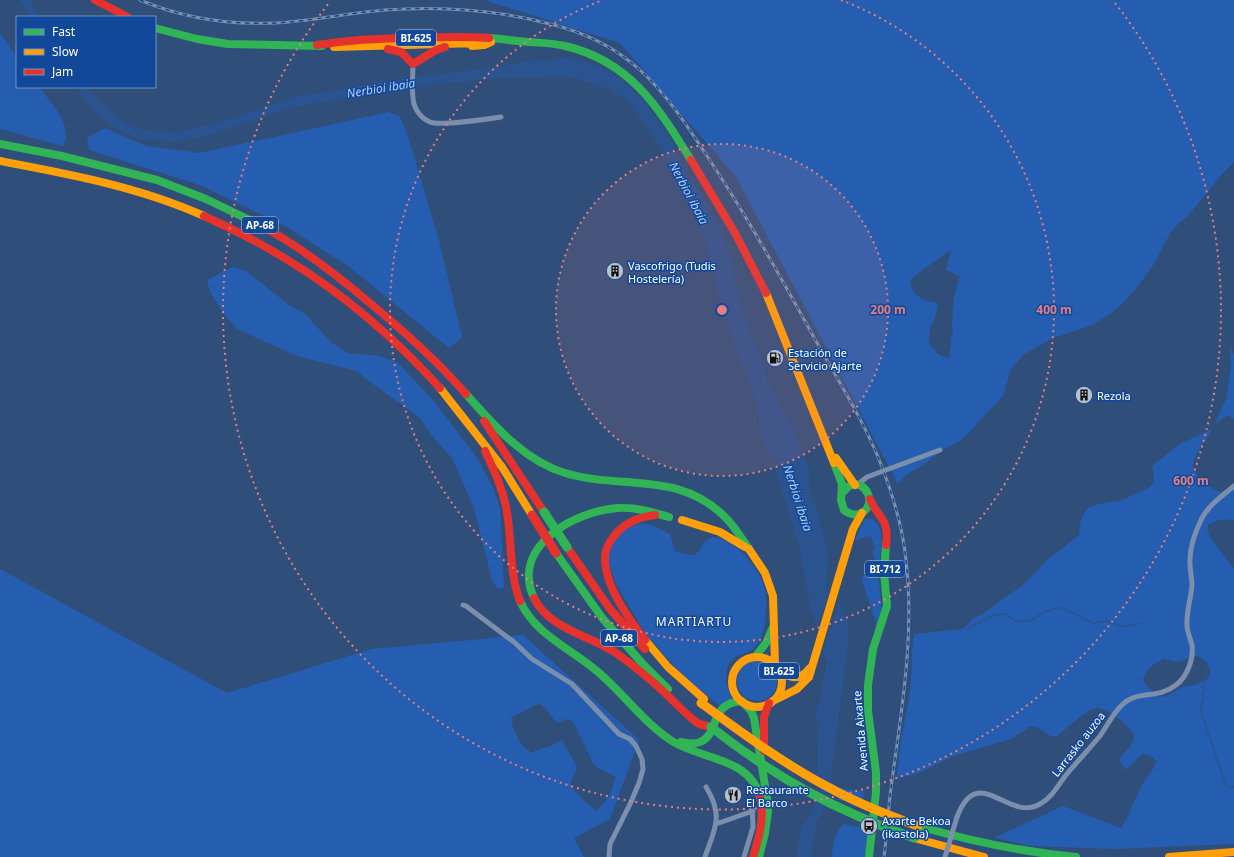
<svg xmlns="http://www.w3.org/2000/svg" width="1234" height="857" font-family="'Noto Sans',sans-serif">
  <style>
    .green { fill: #255eb0; fill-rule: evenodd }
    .water { fill: #2b538f }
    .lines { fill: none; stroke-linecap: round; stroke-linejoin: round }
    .stream { stroke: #2b538f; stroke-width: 1.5 }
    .river { stroke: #2b538f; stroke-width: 10 }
    .street { stroke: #7b8fad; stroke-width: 5 }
    .fast { stroke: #30b455; stroke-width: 8 }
    .slow { stroke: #ff9f0a; stroke-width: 8 }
    .jam { stroke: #e5322d; stroke-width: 8 }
    .rail-casing { stroke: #7b8fab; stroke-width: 3 }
    .rail { stroke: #11489a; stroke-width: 1.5; stroke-dasharray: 4.5; stroke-linecap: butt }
    .street-bridge { stroke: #7b8fad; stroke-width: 5 }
    .fast-bridge { stroke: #30b455; stroke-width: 9 }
    .slow-bridge { stroke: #ff9f0a; stroke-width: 9 }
    .jam-bridge { stroke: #e5322d; stroke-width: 9 }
    .ring { fill: none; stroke: #e67e7e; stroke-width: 2; stroke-dasharray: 2 4 }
    .labels { text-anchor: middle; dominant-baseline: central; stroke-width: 3; stroke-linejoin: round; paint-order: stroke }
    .shield { fill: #11489a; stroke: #b8c8e1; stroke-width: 1 }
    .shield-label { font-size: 10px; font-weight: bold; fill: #fff }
    .poi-label { font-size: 11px; fill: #fff; stroke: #11489a; text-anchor: start }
    .street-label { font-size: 11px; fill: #fff; stroke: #11489a }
    .water-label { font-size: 12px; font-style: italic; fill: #b0cffb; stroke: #11489a }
    .neighbourhood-label { font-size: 12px; letter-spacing: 1px; fill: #fff; stroke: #11489a }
    .centre { fill: #e67e7e; stroke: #11489a; stroke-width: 2 }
    .ring-label { font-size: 12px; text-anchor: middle; font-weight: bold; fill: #e67e7e; stroke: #11489a; stroke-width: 3; stroke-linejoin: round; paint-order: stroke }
  </style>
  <rect width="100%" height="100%" fill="#304e7a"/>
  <!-- green -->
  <path class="green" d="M484,0H1234V162L1222,174L1187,217L1180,222L1171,232L1152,267L1134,291L1120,306L1110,314L1092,325L1053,338L1023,355L1011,369L1003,396L983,417L969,433L960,441L941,451L933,458L905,476L898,484L736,177L620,43ZM951,250L946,270L960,276L954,297L952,325L953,332L951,338L949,358L939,355L929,344L930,327L935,318L938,303C924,301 913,297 910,282L914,276Z
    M0,33L17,57V87H39C51,103 74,125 63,146L0,129Z
    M389,112L400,117L407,133L439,240L462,337L449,348L348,266L287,227L200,185L89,150L87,138L105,128L146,146L199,153Z
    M233,267L246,271L290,306L303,312L332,343L348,353L379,356L397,362L434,401L478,459L494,490L500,508L504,588L498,589L492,580L474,508L452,458L433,437L419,417L366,379L357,371L297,356L237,329L225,315L210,292L207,280Z
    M1230,348L1234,355V419L1228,415L1215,424L1227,397L1231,364Z
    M1212,429C1208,438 1193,456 1193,465C1193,471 1199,477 1203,481C1209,486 1215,491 1222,492L1234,485V520C1225,518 1216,520 1208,525L1207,529L1210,537L1234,569V844L1115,849L1031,846L994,838L1063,806L1121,828C1130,814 1135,798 1143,783C1148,775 1154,770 1156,761L1150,755L1142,754L1127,769C1123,766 1120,763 1120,758C1124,753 1133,745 1134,738C1135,729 1106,706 1097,708C1084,711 1068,728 1057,736H1051L1035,726L1029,727L1011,739L953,756L919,773L897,779C898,750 905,722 910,693C912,673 911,654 914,634L963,629L973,618L981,615L1024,584L1047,560L1079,535C1080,525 1080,517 1087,509C1096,502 1112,503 1123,500C1128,498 1132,495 1137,493C1154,486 1156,484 1152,466L1180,444ZM1195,656C1206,658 1213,668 1209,678L1196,685L1182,687L1167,696L1160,697L1146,685L1143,680C1146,668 1153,665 1163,659L1179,662Z
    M870,518C887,526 881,551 879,566H877L872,551L875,550L871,536L855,540L864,521L866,519Z
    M642,523L651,525L670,534L675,551C680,552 691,557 696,554C703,550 703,534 719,538C740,545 759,568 765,589C767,599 766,610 765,620C764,628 763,636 758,643C756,645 754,649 752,650C743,655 733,654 728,666C723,677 728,688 732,699L720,706L683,676L645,633L616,584L609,564V549L622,532L632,526Z
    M0,569L227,693L372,649L523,635L639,740L610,819L574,838L584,857H0ZM540,704L544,707L557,723L567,719L573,722L593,763L597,767L616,777L610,795L597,811C591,806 569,790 571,782C572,776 577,773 577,767L562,740L549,747L541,748L532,753C521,747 512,730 511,718L535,705Z
    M878,572L882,613L877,626L861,577Z
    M737 681a20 20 0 1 1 40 0a20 20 0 1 1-40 0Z
    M839,788L865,792L860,804L838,800Z
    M844,824L871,829L865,857H832C833,845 834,832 844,824Z"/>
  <!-- water -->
  <path class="water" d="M568,58C575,59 582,61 589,63C633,77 651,110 675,146V153L706,203L724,238L733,266L735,282L743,311L768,381L780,407L792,426L809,468V490L816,506L829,558L825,582L829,594L817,628L809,599L799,545L789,516L788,506L777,479L775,455L768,452L760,434L756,403L725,318L702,232L671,171L666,157L638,114L628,103L610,88L596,86L592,83L570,77L509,78L454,82L430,85L421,88L420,77L489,68L527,61Z
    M839,602C850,616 849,627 848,645L830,781L817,775L818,731L815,715L821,693L826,664L823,651Z
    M810,815L819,818L813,839L812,857H797C798,844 800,824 810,815Z"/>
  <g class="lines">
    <!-- stream -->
    <path class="stream" d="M967,629L995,615L1005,614L1015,621H1029L1045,612L1060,607L1093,623L1107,621L1123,627L1142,623
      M1207,662L1201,712L1226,786L1234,787"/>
    <!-- river -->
    <path class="river" d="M24,0L35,17
      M82,87L91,100L109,117L127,129L144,135L176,137L214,129L294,102L433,79
      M810,828L825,794L827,777"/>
    <!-- street -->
    <path class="street" d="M413,64C413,77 411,91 414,104C416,111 422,119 430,122C439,126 488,119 501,117
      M857,485L867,477L940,450
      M463,605L466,606L514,642L532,659L572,684L619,734L630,739L636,746L642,759L643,769L639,783L631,802L610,844L609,857
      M957,817C978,761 1008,823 1040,804C1052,798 1058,785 1066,775C1077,762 1089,749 1100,736C1107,726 1112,715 1121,706C1137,689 1157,700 1176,685C1187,677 1194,659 1192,645C1190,637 1186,630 1187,621C1187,609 1191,598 1192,585C1192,578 1190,571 1190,564C1189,549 1195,532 1202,518C1209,505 1222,496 1234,486
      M716,824L753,811
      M705,857C715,828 724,816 706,787
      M744,857L753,827L752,804"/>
    <!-- fast -->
    <path class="fast" d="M155,28L197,39L228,44L322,46
      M489,38C503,39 515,41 529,42C541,43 553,43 565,46C630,61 658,107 691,160
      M0,144L62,156L157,180L206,199L262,226
      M466,394C493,424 524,461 565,473C621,490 679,470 726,518C735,527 742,539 749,549
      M834,463L842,484L841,500L844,510C848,513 853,516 859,514C880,506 865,477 849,486C847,488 844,491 842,493
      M556,553L603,619L642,663L668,689
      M534,598C510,546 575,511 618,508C635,507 652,512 669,517
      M520,601C535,635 572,649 598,672C624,694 643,722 672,741C701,760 750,757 760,797
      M755,657L766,643L772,629
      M743,702L751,711L754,718L767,798L768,812L765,833L759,857
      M681,742C687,743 694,745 700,742C720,735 708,703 742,701
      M918,826C970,841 1022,852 1076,857
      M869,857L876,792V772L868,711V685L873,649L887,606L884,572L886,545"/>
    <!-- slow -->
    <path class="slow" d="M472,46L484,45L491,42
      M334,47L478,43
      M0,161C69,174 140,187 204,216
      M766,293L834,463
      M440,388L502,467L532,515
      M836,458L855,485
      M682,520L720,532L745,547
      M749,549L765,573L773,596L775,665
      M645,640L668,667L704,699
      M732 682a25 25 0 1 1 50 0a25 25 0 1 1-50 0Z
      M778,670C791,678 799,682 810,668
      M771,702L797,689L809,677L853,529L862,513
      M914,838L984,857
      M1169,857L1234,852"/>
    <!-- jam -->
    <path class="jam" d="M95,0L128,17
      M317,45C349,40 380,38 412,38C438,37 464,36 489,38
      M388,49L401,52L413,64L436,50L445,47
      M691,160L735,233L766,293
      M204,216C298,258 371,312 440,388
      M262,226C302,248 337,275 371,304C405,332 437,361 466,394
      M484,421L544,512
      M485,451C495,472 503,489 507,512C512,542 509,572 520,601
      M870,499C873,508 880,514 884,522C887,528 887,538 886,545
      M567,547L610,609L645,649
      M534,598C549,629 589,635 616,653C633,665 650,679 665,693C676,703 687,716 699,724C703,725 707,726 711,727
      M645,640C629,619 604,585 605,557C605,549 609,542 615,535C625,522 639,517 655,515
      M764,751V717L769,703
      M753,857C759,838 765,817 760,797"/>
    <defs>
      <path id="rail" d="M140,0C183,18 228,25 275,23C312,21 348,13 385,10C440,6 497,10 550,24C584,32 616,48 641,71C667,95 686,124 705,153C744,211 777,271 811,332C835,376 864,420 882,467C893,496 903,529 906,560C915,637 901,713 891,788C888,811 887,834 884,857"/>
    </defs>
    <!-- rail casing -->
    <use href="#rail" class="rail-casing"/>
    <!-- rail -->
    <use href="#rail" class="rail"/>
    <!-- street-bridge -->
    <path class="street-bridge" d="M945,857L957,817"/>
    <!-- fast-bridge -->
    <path class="fast-bridge" d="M544,512L567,547
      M711,727C776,778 836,811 914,838"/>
    <!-- slow-bridge -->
    <path class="slow-bridge" d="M701,703C742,733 784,764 828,787C857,803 887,815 918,826"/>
    <!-- jam-bridge -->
    <path class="jam-bridge" d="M532,515L556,553"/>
  </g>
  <!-- distance rings -->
  <circle cx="722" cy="310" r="166" fill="#e67e7e" fill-opacity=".12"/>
  <g class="ring">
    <circle cx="722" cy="310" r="166"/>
    <path d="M841 0A332 332 0 1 1 603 0"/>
    <path d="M1115 3A499 499 0 1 1 329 3"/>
  </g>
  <!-- icons -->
  <defs>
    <symbol id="building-disc" viewBox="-11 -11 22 22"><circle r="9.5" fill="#b7c1d0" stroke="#11489a"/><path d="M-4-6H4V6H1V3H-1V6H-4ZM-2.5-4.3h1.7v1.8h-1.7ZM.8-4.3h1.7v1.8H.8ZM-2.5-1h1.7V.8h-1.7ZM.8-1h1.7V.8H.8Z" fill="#111"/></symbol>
    <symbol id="fuel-disc" viewBox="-11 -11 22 22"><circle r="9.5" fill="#b7c1d0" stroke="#11489a"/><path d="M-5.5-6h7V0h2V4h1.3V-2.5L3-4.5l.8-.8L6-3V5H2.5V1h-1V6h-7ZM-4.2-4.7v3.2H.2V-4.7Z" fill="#111"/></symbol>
    <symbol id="restaurant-disc" viewBox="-11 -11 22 22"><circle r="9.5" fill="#b7c1d0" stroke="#11489a"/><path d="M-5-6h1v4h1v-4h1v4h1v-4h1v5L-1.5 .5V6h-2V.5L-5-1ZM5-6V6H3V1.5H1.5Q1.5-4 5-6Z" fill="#111"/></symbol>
    <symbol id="bus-disc" viewBox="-11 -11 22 22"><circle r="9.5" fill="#b7c1d0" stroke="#11489a"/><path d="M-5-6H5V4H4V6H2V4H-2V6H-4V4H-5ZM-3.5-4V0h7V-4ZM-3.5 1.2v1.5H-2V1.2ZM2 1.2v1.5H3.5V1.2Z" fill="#111"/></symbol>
  </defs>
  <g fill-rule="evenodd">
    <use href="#building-disc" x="605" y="261" width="20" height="20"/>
    <use href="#fuel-disc" x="765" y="348" width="20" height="20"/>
    <use href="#building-disc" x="1074" y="385" width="20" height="20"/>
    <use href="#restaurant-disc" x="723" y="785" width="20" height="20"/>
    <use href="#bus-disc" x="859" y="816" width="20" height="20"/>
  </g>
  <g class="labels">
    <!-- shield labels -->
    <g class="shield">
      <rect x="396" y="30" width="40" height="16" rx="3"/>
      <rect x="242" y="217" width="36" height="16" rx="3"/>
      <rect x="865" y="561" width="40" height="16" rx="3"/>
      <rect x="601" y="630" width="36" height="16" rx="3"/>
      <rect x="759" y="663" width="40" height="16" rx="3"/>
    </g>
    <g class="shield-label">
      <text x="416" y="38">BI-625</text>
      <text x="260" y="225">AP-68</text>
      <text x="885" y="569">BI-712</text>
      <text x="619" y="638">AP-68</text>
      <text x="779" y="671">BI-625</text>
    </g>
    <!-- poi labels -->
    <g class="poi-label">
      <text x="628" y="265">Vascofrigo (Tudis<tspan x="628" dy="13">Hostelería)</tspan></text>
      <text x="788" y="352">Estación de<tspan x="788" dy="13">Servicio Ajarte</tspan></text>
      <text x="1097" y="395">Rezola</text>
      <text x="746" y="789">Restaurante<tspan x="746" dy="13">El Barco</tspan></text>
      <text x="882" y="820">Axarte Bekoa<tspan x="882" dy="13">(ikastola)</tspan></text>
    </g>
    <!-- street labels -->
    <g class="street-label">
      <text transform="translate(860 731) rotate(-95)">Avenida Aixarte</text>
      <text transform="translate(1078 744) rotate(-52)">Larrasko auzoa</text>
    </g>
    <!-- water labels -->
    <g class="water-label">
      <text transform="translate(381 88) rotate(-9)">Nerbioi ibaia</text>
      <text transform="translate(689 193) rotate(62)">Nerbioi ibaia</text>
      <text transform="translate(798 498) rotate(72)">Nerbioi ibaia</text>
    </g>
    <!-- neighbourhood labels -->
    <g class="neighbourhood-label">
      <text x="694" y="621">MARTIARTU</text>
    </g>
  </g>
  <circle cx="722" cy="310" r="6" class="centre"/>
  <g class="ring-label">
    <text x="888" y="314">200 m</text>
    <text x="1054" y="314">400 m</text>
    <text x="1191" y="485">600 m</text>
  </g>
  <!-- legend -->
  <rect x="16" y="16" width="140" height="72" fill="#11489a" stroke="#7091c2"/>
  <rect x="24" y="29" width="20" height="6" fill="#30b455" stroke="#7091c2"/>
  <text x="52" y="36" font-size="12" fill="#ffffff">Fast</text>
  <rect x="24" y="49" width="20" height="6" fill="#ff9f0a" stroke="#7091c2"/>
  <text x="52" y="56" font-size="12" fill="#ffffff">Slow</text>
  <rect x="24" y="69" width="20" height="6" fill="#e5322d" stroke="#7091c2"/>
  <text x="52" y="76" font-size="12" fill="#ffffff">Jam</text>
</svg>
